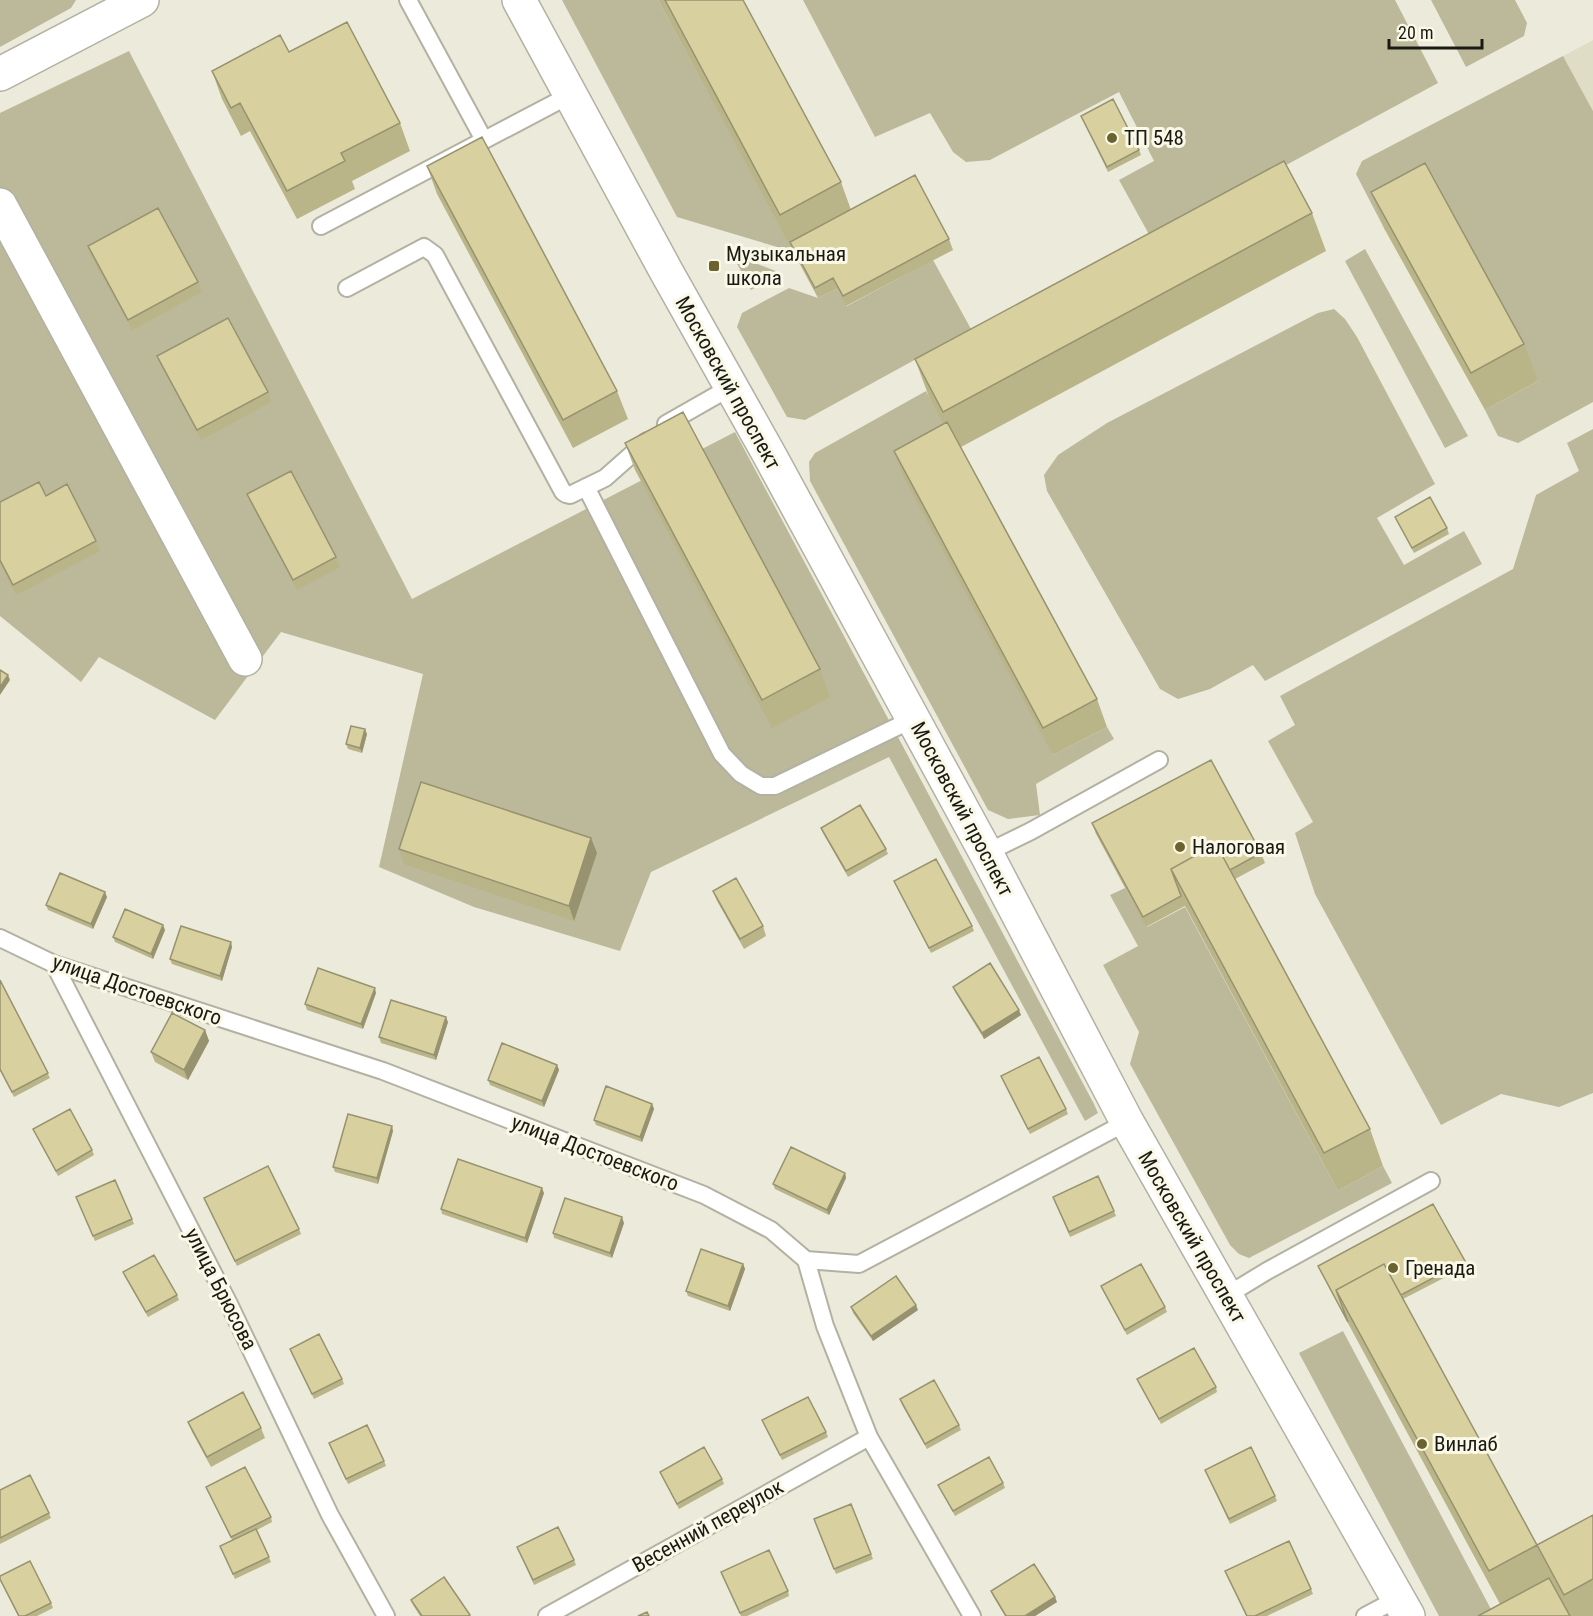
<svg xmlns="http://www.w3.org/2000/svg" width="1593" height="1616" font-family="'Roboto Condensed',sans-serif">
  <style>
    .built { fill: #e0ddc6 }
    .green { fill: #bcb89a }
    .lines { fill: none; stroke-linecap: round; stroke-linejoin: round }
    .service-casing { stroke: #b3b1a2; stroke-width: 20 }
    .minor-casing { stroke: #b3b1a2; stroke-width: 36 }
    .tertiary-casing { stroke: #b3b1a2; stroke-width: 36 }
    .service { stroke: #fff; stroke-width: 16 }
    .minor { stroke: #fff; stroke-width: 33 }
    .tertiary { stroke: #fff; stroke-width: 33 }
    .wall { fill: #bab489 }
    .shaded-wall { fill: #97926f }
    .building { fill: #d8d19f; stroke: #97926f; stroke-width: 1.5 }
    .poi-dot { fill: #6a6330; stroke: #faf8e7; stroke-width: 2 }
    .labels { text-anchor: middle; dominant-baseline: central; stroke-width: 6; stroke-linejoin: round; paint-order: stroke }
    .poi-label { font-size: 21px; fill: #1a1a14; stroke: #faf8e7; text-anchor: start }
    .street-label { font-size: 21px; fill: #1a1a14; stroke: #faf8e7 }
  </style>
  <rect width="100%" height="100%" fill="#eceada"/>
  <!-- built -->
  <path class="built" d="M1593,40V111L1563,56Z"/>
  <!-- green -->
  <path class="green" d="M0,0H76L71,8L0,47Z
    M562,0H658L794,252L677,217Z
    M803,0H1395L1438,83L1151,238L1119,180L1154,161L1119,92L990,160L966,162L953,152L930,113L875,137Z
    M1431,0H1515L1527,23L1524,36L1466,67Z
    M129,51L412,599L735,432L1094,1104L1098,1113L1085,1121L889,757L651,872L620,951L474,907L379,867L423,674L281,632L215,720L99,657L81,682L0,616V113Z
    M1563,56L1593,111V402L1518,443L1498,436L1485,410L1538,381L1385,230L1356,174L1362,161Z
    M1365,249L1468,436L1445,448L1345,261Z
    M732,254L781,273L751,290Z
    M933,260L971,329L805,420L787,417L737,327L742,313L789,288L818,298L837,289L847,306Z
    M1334,309L1345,319L1357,337L1435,484L1377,518L1404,565L1464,531L1482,564L1265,681L1253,665L1210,689L1178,699L1160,689L1047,491L1044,475L1058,455L1107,423L1318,313Z
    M926,391L957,449L1053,755L1107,727L1114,739L1036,784L1040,815L1008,819L988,810L810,481L809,462L815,453Z
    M1593,429V1093L1559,1107L1501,1094L1441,1125L1315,894L1295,833L1313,822L1268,741L1295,725L1280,696L1513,569L1536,495L1579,471L1567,443Z
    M1125,888L1147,927L1185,907L1338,1191L1383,1166L1392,1183L1249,1258L1239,1254L1230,1245L1130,1064L1139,1032L1103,965L1138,946L1110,895Z
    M1343,1331L1493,1613L1489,1616H1439L1299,1353Z"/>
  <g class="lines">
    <defs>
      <path id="service" d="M408,0L484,140
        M321,226L570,95
        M347,288L424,247L435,255L563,492L566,494L570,495L605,478L647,441
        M666,424L731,387
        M586,487L722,754L741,774L761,786H775L913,719
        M986,853L1031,831L1159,760
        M0,938L54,964L383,1071L704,1195L771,1230L806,1260L825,1326L869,1437L972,1616
        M54,964L229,1304L330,1515L386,1616
        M806,1260L859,1264L1127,1122
        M1226,1296L1267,1271L1431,1181
        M547,1616L869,1437
        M1365,1616L1399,1598"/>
      <path id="minor" d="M0,205L245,659"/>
      <path id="tertiary" d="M519,0L666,271L770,456L913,719L986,853L1127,1122L1408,1616
        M0,74L142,0"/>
    </defs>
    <!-- service casing -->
    <use href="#service" class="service-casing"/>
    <!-- minor casing -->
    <use href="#minor" class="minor-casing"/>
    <!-- tertiary casing -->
    <use href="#tertiary" class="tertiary-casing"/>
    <!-- service -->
    <use href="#service" class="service"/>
    <!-- minor -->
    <use href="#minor" class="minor"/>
    <!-- tertiary -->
    <use href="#tertiary" class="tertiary"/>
  </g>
  <!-- wall -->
  <path class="wall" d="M658,0H743L841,182L851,210L949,239L953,250L846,306L837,289L818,298Z
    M289,52L400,123L410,151L352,181L355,189L297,219L250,131L241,136L222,99L212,71Z
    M1081,116L1139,150L1141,155L1108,172Z
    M427,166L617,391L628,419L573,448L437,194Z
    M1371,192L1524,344L1538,381L1485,410L1385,230Z
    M1312,213L1326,251L961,447L1097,699L1107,727L1053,755L904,478L894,451L943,424L929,397L915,359Z
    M88,246L198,282L202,292L132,330L91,256Z
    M157,356L268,392L271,402L201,440L161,366Z
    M625,443L820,669L830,697L772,728L635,470Z
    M247,494L336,557L340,567L297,590L251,504Z
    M46,496L96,541L100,551L16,595L0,563V502Z
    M1395,517L1447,528L1449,534L1414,553Z
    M367,734L362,753L348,749L346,744Z
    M1092,823L1261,853L1265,863L1235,879L1370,1129L1383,1166L1338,1191L1185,906L1146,927L1096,834Z
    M821,828L886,849L888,854L848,877L823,833Z
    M591,838L597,853L574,921L404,864L399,849Z
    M894,881L972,926L974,931L931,953Z
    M713,891L763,926L766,936L744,949L717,901Z
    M107,897L93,929L48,910L46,905Z
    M165,930L153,959L115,942L113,937Z
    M232,947L222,981L172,964L170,959Z
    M0,980L50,1078L14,1097L0,1071Z
    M953,987L1021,1015L984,1039L955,992Z
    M376,993L363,1029L307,1010L305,1004Z
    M448,1022L436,1060L381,1043L379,1037Z
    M205,1030L209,1041L188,1080L155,1062L151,1052Z
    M557,1065L559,1070L544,1107L490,1085L488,1080Z
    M1001,1076L1066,1109L1068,1114L1030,1134Z
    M652,1104L654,1109L642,1142L596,1125L594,1120Z
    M33,1129L92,1150L94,1155L58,1176Z
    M393,1131L378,1184L335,1172L333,1167Z
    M845,1173L846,1178L829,1215L775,1189L773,1184Z
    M544,1193L527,1243L442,1214L441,1209Z
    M76,1197L132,1219L134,1224L95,1241Z
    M204,1198L299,1229L301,1234L237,1266Z
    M1055,1202L1114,1211L1116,1216L1070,1237Z
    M624,1223L612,1258L554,1238L553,1233Z
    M1465,1261L1467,1266L1403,1299L1537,1545L1593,1515V1616H1478L1500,1604L1350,1327L1318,1266Z
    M743,1264L745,1269L730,1311L688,1296L686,1291Z
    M123,1272L177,1295L179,1300L148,1317L125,1277Z
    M1101,1286L1165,1307L1167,1312L1127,1335L1103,1291Z
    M851,1307L918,1310L873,1341L853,1313Z
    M290,1349L342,1379L344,1384L314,1399Z
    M1137,1379L1216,1387L1217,1392L1161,1424Z
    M900,1399L959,1425L961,1430L927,1449L902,1405Z
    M762,1420L826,1432L828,1437L782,1460Z
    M188,1422L261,1428L265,1438L211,1467L192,1432Z
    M329,1443L384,1461L386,1466L348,1484Z
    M1205,1470L1275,1496L1277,1501L1230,1524Z
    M660,1472L722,1479L724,1484L679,1509Z
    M1003,1483L1005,1488L955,1516L938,1485Z
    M206,1487L271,1517L272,1522L257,1530L271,1562L235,1579L220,1546L232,1540Z
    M0,1490L49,1513L51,1518L0,1544Z
    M851,1504L873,1559L836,1574L814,1519Z
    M517,1547L574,1560L576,1565L534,1585Z
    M1225,1571L1311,1589L1313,1594L1267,1616H1246Z
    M723,1577L788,1591L789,1596L747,1616H741Z
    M0,1580L51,1603L53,1608L37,1616H18Z
    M991,1591L1057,1602L1035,1616H1005L993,1596Z
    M411,1600L471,1616H420L413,1605Z"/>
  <!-- shaded-wall -->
  <path class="shaded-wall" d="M8,675L10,680L0,695V687Z
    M365,729L367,734L362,753L360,748Z
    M591,838L597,853L574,921L569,906Z
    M105,892L107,897L93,929L91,924Z
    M163,925L165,930L153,959L151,954Z
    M231,942L232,947L222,981L220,976Z
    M375,988L376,993L363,1029L361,1024Z
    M1019,1010L1021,1015L984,1039L982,1033Z
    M446,1017L448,1022L436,1060L434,1055Z
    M205,1030L209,1041L188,1080L184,1070Z
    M557,1065L559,1070L544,1107L542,1101Z
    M652,1104L654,1109L642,1142L640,1137Z
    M392,1126L393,1131L378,1184L377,1178Z
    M845,1173L846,1178L829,1215L827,1210Z
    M542,1188L544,1193L527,1243L525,1238Z
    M622,1217L624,1223L612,1258L610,1253Z
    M743,1264L745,1269L730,1311L728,1306Z
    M916,1305L918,1310L873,1341L871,1336Z
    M1055,1597L1057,1602L1035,1616H1025Z"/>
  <!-- building -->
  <path class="building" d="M665,0H743L841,182L780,215Z
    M347,22L400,123L341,153L345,161L287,191L240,103L231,108L212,71L280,35L289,52Z
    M1113,99L1139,150L1107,167L1081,116Z
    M482,137L617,391L563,420L427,166Z
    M1284,161L1312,213L943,412L915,359Z
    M1425,163L1524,344L1471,373L1371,192Z
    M915,175L949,239L843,296L833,278L815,288L790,242Z
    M158,208L198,282L128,320L88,246Z
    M228,318L268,392L197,430L157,356Z
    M683,412L820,669L762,700L625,443Z
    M947,422L1097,699L1043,728L894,451Z
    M291,471L336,557L293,580L247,494Z
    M39,482L46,496L67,484L96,541L13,585L0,560V502Z
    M1430,497L1447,528L1412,548L1395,517Z
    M0,670L8,675L0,687Z
    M351,726L365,729L360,748L346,744Z
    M1211,760L1261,853L1230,870L1216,844L1171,869L1181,896L1143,917L1092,823Z
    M421,782L591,838L569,906L399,849Z
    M860,805L886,849L846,871L821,828Z
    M1216,844L1370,1129L1324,1153L1171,869Z
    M936,859L972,926L929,948L894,881Z
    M60,873L105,892L91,924L46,905Z
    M736,878L763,926L740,939L713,891Z
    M125,909L163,925L151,954L113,937Z
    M181,926L231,942L220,976L170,959Z
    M990,963L1019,1010L982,1033L953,987Z
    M318,968L375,988L361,1024L305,1004Z
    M0,980L48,1073L12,1092L0,1069Z
    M391,1000L446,1017L434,1055L379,1037Z
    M172,1013L205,1030L184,1070L151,1052Z
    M502,1043L557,1065L542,1101L488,1080Z
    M1039,1057L1066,1109L1028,1129L1001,1076Z
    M606,1086L652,1104L640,1137L594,1120Z
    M70,1109L92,1150L56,1171L33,1129Z
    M348,1114L392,1126L377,1178L333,1167Z
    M791,1147L845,1173L827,1210L773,1184Z
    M458,1159L542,1188L525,1238L441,1209Z
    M268,1166L299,1229L235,1261L204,1198Z
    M1098,1176L1114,1211L1069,1232L1053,1197Z
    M115,1180L132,1219L93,1236L76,1197Z
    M565,1198L622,1217L610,1253L553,1233Z
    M1433,1204L1465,1261L1401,1295L1384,1264L1336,1290L1348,1322L1318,1266Z
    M701,1249L743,1264L728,1306L686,1291Z
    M154,1255L177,1295L146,1312L123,1272Z
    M1141,1264L1165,1307L1125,1330L1101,1286Z
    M1384,1264L1537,1545L1593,1515V1579L1564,1595L1537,1545L1489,1571L1336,1290Z
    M896,1276L916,1305L871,1336L851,1307Z
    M319,1334L342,1379L312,1394L290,1349Z
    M1194,1348L1216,1387L1159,1419L1137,1379Z
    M934,1380L959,1425L925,1444L900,1399Z
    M243,1392L261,1428L207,1457L188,1422Z
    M808,1397L826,1432L780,1455L762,1420Z
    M367,1425L384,1461L346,1479L329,1443Z
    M704,1447L722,1479L677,1504L660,1472Z
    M1251,1447L1275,1496L1229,1519L1205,1470Z
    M989,1457L1003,1483L953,1511L938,1485Z
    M245,1467L271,1517L231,1537L206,1487Z
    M30,1475L49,1513L0,1538V1490Z
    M851,1504L871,1554L834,1569L814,1519Z
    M558,1527L574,1560L533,1580L517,1547Z
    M256,1529L269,1557L233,1574L220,1546Z
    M1289,1541L1311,1589L1255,1616H1247L1225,1571Z
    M769,1550L788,1591L740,1613L721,1572Z
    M30,1561L51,1603L25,1616H19L0,1579V1576Z
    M1034,1564L1055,1597L1025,1616H1006L991,1591Z
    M444,1577L470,1615L468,1616H422L411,1600Z
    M1549,1578L1570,1616H1478Z
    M647,1612L649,1616H638Z"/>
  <!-- markers -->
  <g class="poi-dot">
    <circle cx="1112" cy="138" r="6"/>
    <rect x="708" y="260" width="12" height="12" rx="3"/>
    <circle cx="1180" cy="847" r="6"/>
    <circle cx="1393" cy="1268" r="6"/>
    <circle cx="1422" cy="1444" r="6"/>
  </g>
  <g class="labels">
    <!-- poi labels -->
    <g class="poi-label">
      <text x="1124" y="138">ТП 548</text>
      <text x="726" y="254">Музыкальная<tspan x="726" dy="24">школа</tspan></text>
      <text x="1192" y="847">Налоговая</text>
      <text x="1405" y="1268">Гренада</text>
      <text x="1434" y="1444">Винлаб</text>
    </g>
    <!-- street labels -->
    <g class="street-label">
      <text transform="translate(728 383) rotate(61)">Московский проспект</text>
      <text transform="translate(962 809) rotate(62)">Московский проспект</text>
      <text transform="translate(137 990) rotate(19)">улица Достоевского</text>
      <text transform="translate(595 1153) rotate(21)">улица Достоевского</text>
      <text transform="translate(1192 1237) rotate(60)">Московский проспект</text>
      <text transform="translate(221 1289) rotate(63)">улица Брюсова</text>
      <text transform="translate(708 1526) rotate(-29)">Весенний переулок</text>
    </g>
  </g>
  <!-- scale -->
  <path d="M1389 39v9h93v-9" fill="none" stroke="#1a1a14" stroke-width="3"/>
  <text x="1398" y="39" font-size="18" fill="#1a1a14" stroke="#faf8e7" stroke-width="4.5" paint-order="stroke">20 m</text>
</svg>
